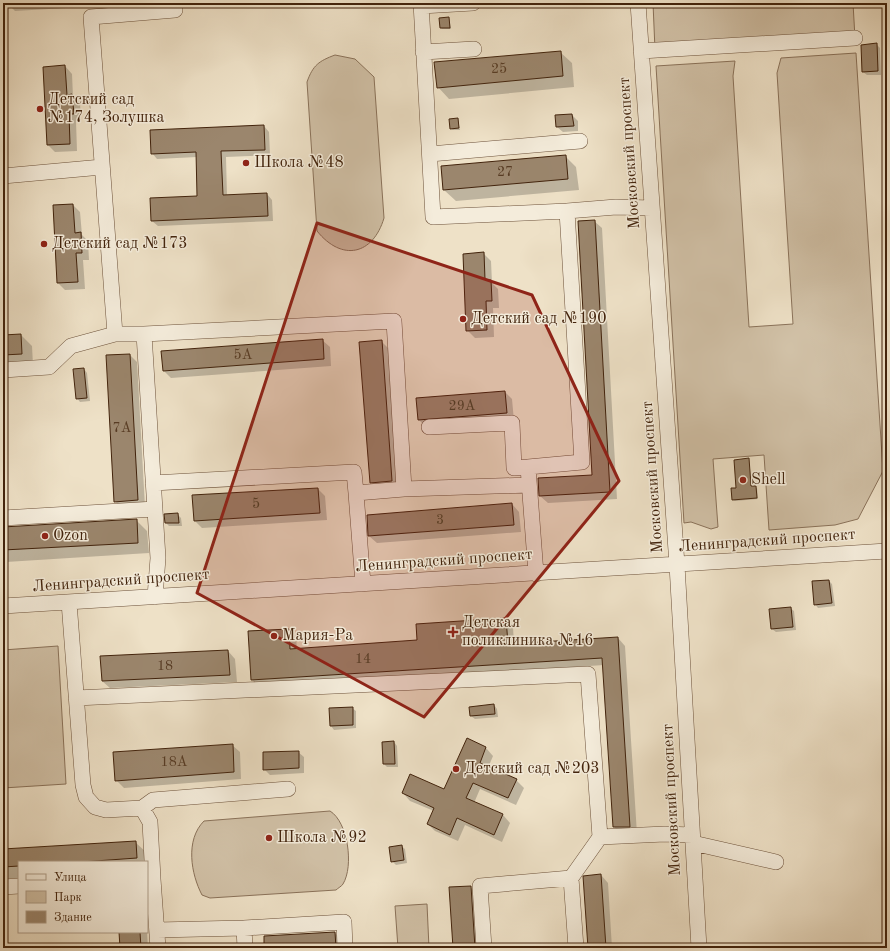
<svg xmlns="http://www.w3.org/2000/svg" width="890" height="951" font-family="'Old Standard TT',serif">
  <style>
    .green { fill: #d1c1a7; stroke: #8a725a }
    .shadow { fill: #0003 }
    .building { fill: #9b866d; stroke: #42230c }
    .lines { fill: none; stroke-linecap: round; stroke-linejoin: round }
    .minor-casing { stroke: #6d523b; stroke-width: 16 }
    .minor { stroke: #f4ecdb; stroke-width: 15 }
    .marked { fill: #8f2418; fill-opacity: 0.2; stroke: #8f2418; stroke-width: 3; stroke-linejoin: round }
    .poi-dot { fill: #8f2418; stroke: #f4ecdb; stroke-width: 1.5 }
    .labels { text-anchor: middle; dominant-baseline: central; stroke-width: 3; stroke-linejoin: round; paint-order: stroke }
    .number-label { font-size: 14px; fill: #583c24 }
    .poi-label { font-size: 16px; fill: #42230c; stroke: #f4ecdb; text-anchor: start }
    .street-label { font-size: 16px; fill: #42230c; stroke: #f4ecdb }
  </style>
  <rect width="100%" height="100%" fill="#eee1c7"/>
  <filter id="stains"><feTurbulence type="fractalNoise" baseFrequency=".005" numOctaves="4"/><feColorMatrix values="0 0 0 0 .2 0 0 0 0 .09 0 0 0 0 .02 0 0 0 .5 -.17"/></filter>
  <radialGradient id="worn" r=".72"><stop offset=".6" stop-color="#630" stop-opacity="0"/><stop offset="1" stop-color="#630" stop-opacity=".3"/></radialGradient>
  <!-- green -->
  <path class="green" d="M653,3H853L855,38L655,50Z
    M856,53L883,471L858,519L835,525L769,530L764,455L713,459L718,527L711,529L691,522L684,523L656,66L735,61L733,76L749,327L793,324L777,73L781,58Z
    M335,55L355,59L374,77L384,218C373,255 342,262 317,231L307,82C313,65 319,61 335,55Z
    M58,646L66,784L3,788V650Z
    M330,811C348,822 354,866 343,884C342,886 338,888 336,890L210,898L202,895C191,874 185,840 204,821Z
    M427,904L429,948H398L395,906Z"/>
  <!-- shadow -->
  <path class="shadow" d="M100,3V6L15,11L7,3Z
    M146,3H169L152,9Z
    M449,18L451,29H442L441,28Z
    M876,44L880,48L881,75H867L863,72L862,46Z
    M560,52L572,63L574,87L449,99L438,87Z
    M65,66L72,74L73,97L80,103L81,121H76L77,151L55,152L48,145Z
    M572,115L578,121V131L563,132L557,127Z
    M458,120L460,130H453L451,129Z
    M264,126L269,132L270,155L226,157L227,196L267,194L272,200L273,221L158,226L152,221L198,197L197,157L157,159L152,153Z
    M565,156L576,167L579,190L456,201L444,190Z
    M73,205L80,212L82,235L88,241L89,260H83L85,289L65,290L58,283Z
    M594,221L602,228L617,499L548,503L540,496L593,476Z
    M484,254L491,261L492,283L498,289L499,308H493L494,337L475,338L467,330Z
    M21,335L32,346L33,365L3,367V336Z
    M322,340L330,347L331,366L171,378L164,371Z
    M381,341L389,349L399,488L378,490L371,482Z
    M130,355L137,362L145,507L122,509L115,501Z
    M84,369L87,373L90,401L80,402L77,398Z
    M505,392L512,399L514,421L426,427L419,420Z
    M749,459L752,487L757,488L758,499L735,501L733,500Z
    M318,489L325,496L327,520L202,528L195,521Z
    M512,504L519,512L521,532L377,543L369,536Z
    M177,514L181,518L182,526H169L166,523Z
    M136,520L147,531L149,553L6,562L3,558V528Z
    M829,581L832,584L835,606L818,608L815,604Z
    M790,608L794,611L796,630L776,632L772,629Z
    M505,619L513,627L514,645L618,638L625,646L637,834H622L614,827L604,665L260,687L252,680L249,632L289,630L296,637L297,650L418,641Z
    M228,651L235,659L237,682L110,688L102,681Z
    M494,705L497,709L498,717L475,719L471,716Z
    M352,708L356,711V728L334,730L331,726L330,709Z
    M467,740L486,748L493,756L488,768L516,780L524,788L516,805L480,789L474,803L503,815L510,823L502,842L465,825L458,841L435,831L428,824L434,811L410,801L403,793L444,791Z
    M394,742L397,746L398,767H387L384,764Z
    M232,745L240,752L241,779L124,788L116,780Z
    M298,752L304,757V773L270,775L264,769Z
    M135,842L147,853V862H19V878L3,879V850Z
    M401,846L405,849L407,863L396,865L392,861Z
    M601,875L608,883L612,948H589Z
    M470,887L487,903L490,948H454Z
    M120,932H147L148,948H121Z
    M335,933L342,940L343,948H254L255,944Z"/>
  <!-- building -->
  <path class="building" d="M449,17L450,28H440L439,18Z
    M877,43L878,71L862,72L861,45Z
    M561,51L563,76L437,88L434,62Z
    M65,65L67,95L72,94L74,114H69L70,144L47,145L43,67Z
    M572,114L574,126L556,127L555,115Z
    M458,118L459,128L450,129L449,119Z
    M264,125L265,150L221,151L223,195L267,193L268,216L151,221L150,198L197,196L196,152L151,154L150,130Z
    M566,155L568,179L443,190L441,166Z
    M73,204L75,233L81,232L82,253H76L78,282L57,283L53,205Z
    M595,220L610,492L539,496L538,478L592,475L578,221Z
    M484,252L485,280H491L492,301H486L487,330L466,331L463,254Z
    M21,334L22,354L3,355V335Z
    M323,339L324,359L163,371L161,351Z
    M382,340L392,481L370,483L359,342Z
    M130,354L138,500L114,502L106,355Z
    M84,368L87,398L76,399L73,369Z
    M505,391L507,413L418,420L416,398Z
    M749,458L751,486H756L757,498L732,500L731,488H736L734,460Z
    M318,488L320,513L194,521L192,495Z
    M512,503L514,525L368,536L367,515Z
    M178,513L179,523H165L164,514Z
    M137,519L138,543L3,550V527Z
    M829,580L832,603L814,605L812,581Z
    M791,607L793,627L771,629L769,609Z
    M506,618L508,644L618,637L630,827H613L602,658L251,680L248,631L289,629L290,649L417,640L416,624Z
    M228,650L230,675L102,681L100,656Z
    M494,704L495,714L470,716L469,707Z
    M353,707V725L330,726L329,708Z
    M467,738L486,747L480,763L517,779L508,798L473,783L466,798L503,814L494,835L457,818L450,835L427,824L434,808L402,793L410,774L444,789Z
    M394,741L395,764H383L382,742Z
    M233,744L234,772L115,781L113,752Z
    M299,751V768L263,770V752Z
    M136,841L137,858L81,862H19V866L3,867V849Z
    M402,845L404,860L391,862L389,847Z
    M601,874L606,948H588L583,876Z
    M471,886L475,948H453L449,887Z
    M119,932H140L141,948H120Z
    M335,932L336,948H264V936Z"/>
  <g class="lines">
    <defs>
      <path id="minor" d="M421,3L433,217L567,211L582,462L528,467L536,574
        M638,3L677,565L699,948
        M421,6L473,3
        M641,51L855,38
        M423,52L474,49
        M430,154L580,141
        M3,176L102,167
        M567,211L616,207L651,208
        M144,334L394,321L404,489L356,493L363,584
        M3,370L49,367L71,346L115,334
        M429,427L512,423L514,468L528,467
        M153,483L354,472L356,493
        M404,489L529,485
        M3,518L155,509
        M155,597L158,558L144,334H115L91,17L175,10V3
        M69,602L83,785L86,797L95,807L106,810L142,808L153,800L288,789
        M3,606L887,551
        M76,698L588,674L600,837L571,878L576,948
        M142,808L150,822L153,879H147
        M600,837L665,834L692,835
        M693,843L776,862
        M153,879L158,948
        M3,887L19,886
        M244,928L344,922L345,948
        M157,930L244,928L245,948
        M484,948L480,886L571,878"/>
    </defs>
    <!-- minor casing -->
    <use href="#minor" class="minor-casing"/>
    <!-- minor -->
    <use href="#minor" class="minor"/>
  </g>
  <!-- marked area -->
  <path class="marked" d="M317,223L532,295L619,481L424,717L197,593Z"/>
  <!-- markers -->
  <g class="poi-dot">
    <circle cx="40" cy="109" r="4"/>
    <circle cx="246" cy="163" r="4"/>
    <circle cx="44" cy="244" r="4"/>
    <circle cx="463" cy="319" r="4"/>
    <circle cx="743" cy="480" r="4"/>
    <circle cx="45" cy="536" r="4"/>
    <path d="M451 626h4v4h4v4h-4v4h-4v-4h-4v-4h4z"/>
    <circle cx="274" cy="636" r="4"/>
    <circle cx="456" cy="769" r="4"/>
    <circle cx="269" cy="838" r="4"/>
  </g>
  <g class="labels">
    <!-- number labels -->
    <g class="number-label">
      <text x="499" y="69">25</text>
      <text x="505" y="172">27</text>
      <text x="243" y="355">5А</text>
      <text x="462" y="406">29А</text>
      <text x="122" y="428">7А</text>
      <text x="256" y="504">5</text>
      <text x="440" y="520">3</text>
      <text x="363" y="659">14</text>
      <text x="165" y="666">18</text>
      <text x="174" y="762">18А</text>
    </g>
    <!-- poi labels -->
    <g class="poi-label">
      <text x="48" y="100">Детский сад<tspan x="48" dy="18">№174, Золушка</tspan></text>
      <text x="254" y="163">Школа №48</text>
      <text x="52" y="244">Детский сад №173</text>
      <text x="471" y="319">Детский сад №190</text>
      <text x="751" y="480">Shell</text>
      <text x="53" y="536">Ozon</text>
      <text x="462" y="623">Детская<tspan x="462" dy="18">поликлиника №16</tspan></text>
      <text x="282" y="636">Мария-Ра</text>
      <text x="464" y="769">Детский сад №203</text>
      <text x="277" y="838">Школа №92</text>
    </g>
    <!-- street labels -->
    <g class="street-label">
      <text transform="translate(630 153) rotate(-94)">Московский проспект</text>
      <text transform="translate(653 477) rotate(-94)">Московский проспект</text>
      <text transform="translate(767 541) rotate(-4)">Ленинградский проспект</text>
      <text transform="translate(444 561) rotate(-4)">Ленинградский проспект</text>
      <text transform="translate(121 581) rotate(-4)">Ленинградский проспект</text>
      <text transform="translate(672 800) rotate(-93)">Московский проспект</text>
    </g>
  </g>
  <!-- margin -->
  <rect width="890" height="951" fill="none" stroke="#eee1c7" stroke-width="16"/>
  <rect x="4" y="4" width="882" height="943" fill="none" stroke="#42230c" stroke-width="2"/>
  <rect x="8" y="8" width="874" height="935" fill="none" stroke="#42230c"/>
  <!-- legend -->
  <rect x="18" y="861" width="130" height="72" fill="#f4ecdb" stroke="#ad9c88"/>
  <rect x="26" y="874" width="20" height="6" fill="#f4ecdb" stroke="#ad9c88"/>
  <text x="54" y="881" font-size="12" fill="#42230c">Улица</text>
  <rect x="26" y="891" width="20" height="12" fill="#d1c1a7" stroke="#ad9c88"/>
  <text x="54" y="901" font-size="12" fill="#42230c">Парк</text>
  <rect x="26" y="911" width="20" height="12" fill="#9b866d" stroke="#ad9c88"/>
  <text x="54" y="921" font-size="12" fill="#42230c">Здание</text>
  <rect width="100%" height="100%" filter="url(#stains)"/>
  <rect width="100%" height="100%" fill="url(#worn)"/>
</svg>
